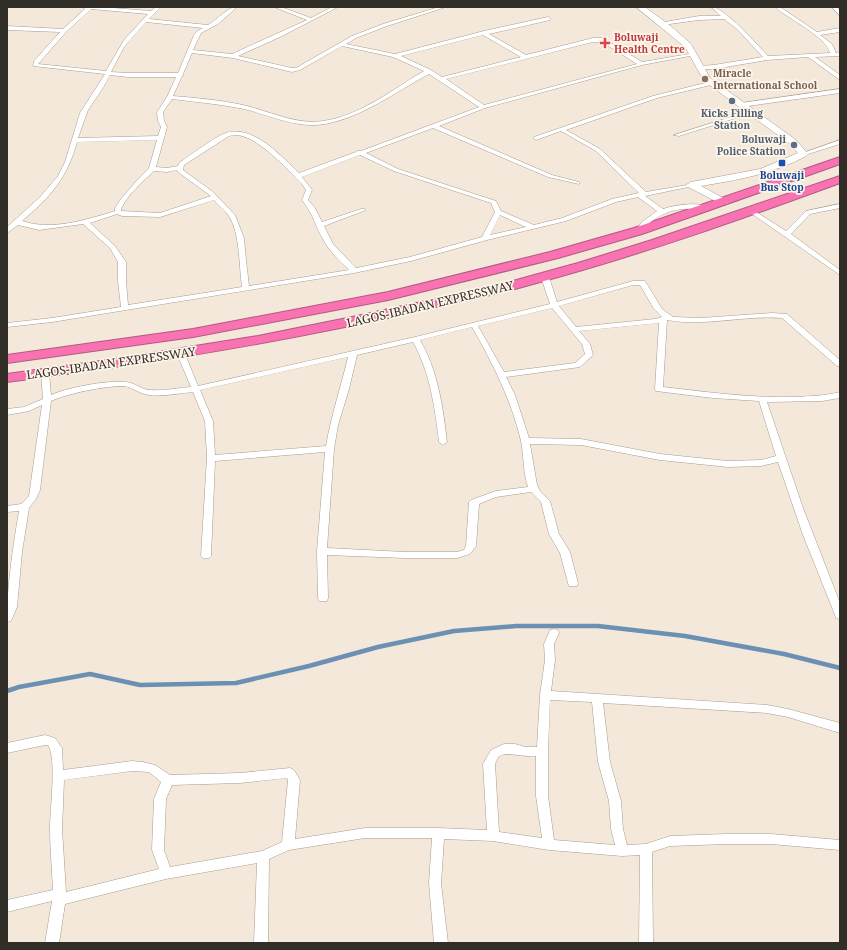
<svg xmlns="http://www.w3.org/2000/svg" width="847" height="950" font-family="'Noto Serif',serif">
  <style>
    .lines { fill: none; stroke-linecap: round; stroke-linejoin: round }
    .stream { stroke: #6c90b4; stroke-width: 4.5 }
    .street-casing { stroke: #a79d8f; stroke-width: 1 }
    .secondary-casing { stroke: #a79d8f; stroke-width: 1 }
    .highway-casing { stroke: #b35a81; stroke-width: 2 }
    .street { fill: #fff; fill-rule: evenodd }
    .secondary { fill: #fff; fill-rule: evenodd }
    .highway { fill: #f973b2; fill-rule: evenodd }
    .health-dot { fill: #e0444e; stroke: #fef5e9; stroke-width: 1.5 }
    .education-dot { fill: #8d6e63; stroke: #fef5e9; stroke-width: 1.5 }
    .service-dot { fill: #5c6f8a; stroke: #fef5e9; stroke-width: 1.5 }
    .transit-dot { fill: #1a4fb4; stroke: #fef5e9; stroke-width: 1.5 }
    .labels { text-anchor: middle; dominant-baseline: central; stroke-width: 3.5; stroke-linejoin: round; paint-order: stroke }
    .far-health-label { font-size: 10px; font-weight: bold; fill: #be3a42; stroke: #fef5e9; text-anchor: start }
    .far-education-label { font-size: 10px; font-weight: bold; fill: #785e54; stroke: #fef5e9; text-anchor: start }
    .far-service-label { font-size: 10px; font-weight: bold; fill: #4e5e75; stroke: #fef5e9 }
    .far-transit-label { font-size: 10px; font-weight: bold; fill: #164399; stroke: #fef5e9 }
    .street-label { font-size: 12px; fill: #312d27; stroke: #fef5e9 }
  </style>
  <rect width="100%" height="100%" fill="#f3e8d9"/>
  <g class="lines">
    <!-- stream -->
    <path class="stream" d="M7,691L19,687L90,674L140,685L236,683L309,666L378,647L454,631L516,626H598L685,636L784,654L840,668"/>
    <defs>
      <path id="street" d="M82,7H101L151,11L156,7H161L149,19L208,25C217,20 227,7 237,7L218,24L201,33L193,50L232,54L307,20L274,7H281L311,18L332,7H338L280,37L238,56L292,68H296L352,36L383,24L439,7H446L387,26L356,38L346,44L395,54L484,31L548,17L551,19L550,20L489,34L526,55L593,38H603L642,62L695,53V55L642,65L485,108L439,126L552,175L579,182V184L548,177L433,128L366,153L398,169L496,201L501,211L534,225L562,218L612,199L639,193L596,151L561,131L536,140L534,139V137L653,96L713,81L715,82V84L657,98L566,130L600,149L646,192L693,184V186L645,196L663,209C674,205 701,201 711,208C707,211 702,209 696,209C673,207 655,215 640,232L638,233L635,231L642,222L657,211L638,197L616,202L566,221L487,240L411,261L354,273L52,322L7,327V323L52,318L121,307L118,281V262L110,248L83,224L39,230L18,225L7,233V227L40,197L58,176L65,162L80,113L105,74L33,66L34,61L60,32L7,30V26L63,29L85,9ZM91,9L148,14L124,40L106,71L38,64L66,32ZM146,22L203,28L197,31L194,35L178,73H128L111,72L124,47ZM483,35L521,57L442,77L431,70L401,56ZM593,42H602L637,64L484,105L446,79ZM342,46L393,57L424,71C393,89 360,116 323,121C296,125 269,111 243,105C220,100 197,98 173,96L182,76L184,75L183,74L192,53L233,58L292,72L300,70ZM429,74L479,107L361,151H357L356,152L299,173C282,157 253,124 226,133C214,137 191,155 179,163L178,166L167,168L156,167L167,127L164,121L163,112L172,99C196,102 220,104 244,109C270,115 297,129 325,124C363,117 395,92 429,74ZM110,75L128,77H176L167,97L157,112L158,121L161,127L158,136L78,138L88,110L103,88ZM235,135C256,134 288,170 302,184L306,190L302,200C314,215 315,226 324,241C330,252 340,261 349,270L249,286L246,260L244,238L235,215L213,192L183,170L184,165L229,136ZM157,140L149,168L139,178L121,199L115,208V211C86,220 51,231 22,221C50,197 67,179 77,142ZM360,155L394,171L491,203L495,212L482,237L410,257L356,268L333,244L324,226L366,210L365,209H361L322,222L315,208L308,200L312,190L302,177ZM177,170L178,172L211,196L160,213L121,211C122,200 145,179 154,171L167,172ZM214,200C218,205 225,210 229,216C240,233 239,266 242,287L128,305L126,281V262L115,246L90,223L117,214L122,216L160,217ZM500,215L526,227L490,235Z
        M711,7C725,7 757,45 768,56L830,53C827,37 787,18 775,7H780L817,32L840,28V32L820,35L832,44L836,53L840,52V56L815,57L840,75V80L808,57L767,60L714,69H697L696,68L699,66L714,65L763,57L737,29L724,19L699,20L662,25L659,23L699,16H721Z
        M832,7H837L840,11V16Z
        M840,89V93L741,107L738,105L741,103Z
        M750,111L755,112L679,136L674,135Z
        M840,140V144L805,155L800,154Z
        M840,204V208L810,214L791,234L840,270V275L748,211L749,210H753L786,231L806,211Z
        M542,275H548L549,277L557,302L633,281H645L662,309L673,317L701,318L772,313L787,314L840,360V366H837L782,318C743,315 705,327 667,320L663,387C707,392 750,398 794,397C810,396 825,396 840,392V398L822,401L767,402L803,508L840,603V619L836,618L835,615L803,535L778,462L761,466L728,467L660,460L581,445L530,444L537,485L540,491L550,501L559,534L570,552L578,583L577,586H569L568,583L560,553L549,534L541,502L531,492L496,497L479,504L476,546L470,554L457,558H405L327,555L328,598L327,601H319L318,598L317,551L325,452L215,461L211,556L209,558H203L201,556L207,458L205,421L193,392C179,393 163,397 149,395C139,394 133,387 124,386C104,386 69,393 51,401L40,490L36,499L29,508L22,552L17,607L11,621L7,622C7,585 13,547 19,511L7,512V506L21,504L29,496L42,405L29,411L7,415V409L24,407L43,399L41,373L42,371H48L49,373L51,395C66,388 107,380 124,382C135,382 141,390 150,390C163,391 178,388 191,387L177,354L181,352L185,354L198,386L415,337L550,304L541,277ZM633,285H640L654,309L662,317L655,319L576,327L559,306ZM552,308L582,344L585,354L575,363L504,372L478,326ZM659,323L655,389L656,391L713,398L759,401L776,456L761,460L728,461L660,454L581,439L529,438L515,395L506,377L580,367L593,355L590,344L579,331ZM472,327C493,364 511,399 521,441C524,456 523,472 528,487L496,491L471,500L469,502L466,546L464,550L457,552H405L327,548L334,449L338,425L349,389L357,355L413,342C430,372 435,408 439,442L443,445L447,442C443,407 438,371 420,340ZM348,357C341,387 331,416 326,446L215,455L213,421L200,390Z
        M554,629L558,630L559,633L554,644L555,660L551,691L767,705L788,709L840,723V733L788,717L767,713L603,703L610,762L621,801L623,829L627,845L646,844L670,836L726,834H771L840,840V850L771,844H726L670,846L652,852L653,943H639L640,855L622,856L549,850L493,841L444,839L441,883L448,943H434L429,883L432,838H365L289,850L269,859L268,943H254L257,863L166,879L65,904L59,943H45L52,901L7,912V900L53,890C52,869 50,848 50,828C50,810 57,758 48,745H45L7,753V743L45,735L55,738L62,748L63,770L132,761L143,762L155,765L170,775L240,773L290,768L294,770L300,780L295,839L365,828H438L487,830L483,764L491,750L504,744H515L525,747H537L540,695L545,660L544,644L550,630ZM550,700L592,702L598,762L609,801L611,829L615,845L554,840L548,796V751ZM505,754C516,754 525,757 536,756V796L542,838L499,832L495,764L499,756ZM132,771L149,772L161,782L154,799L152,850L159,869L66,892L62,829L64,780ZM287,778L288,780L282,842L262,851L170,867L164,850L166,799L172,785L240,783Z"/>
      <path id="secondary" d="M636,7H645L672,27L691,44L710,78L796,140L808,154L806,156C773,174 737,180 701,186L727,200L729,202L727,204H721L688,187L686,185L691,182L760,169L798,153L790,144L704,81L685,47Z"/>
      <path id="highway" d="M840,157V164L642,234L558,258L388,300L193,337L7,363V355L193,329L388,292L550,252L634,228Z
        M840,176V183C739,220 637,256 533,284C498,294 463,301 428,309C289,341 148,364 7,382V374L107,360L258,336L357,316L494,286L578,263L652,240Z"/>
    </defs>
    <!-- street casing -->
    <use href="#street" class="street-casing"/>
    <!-- secondary casing -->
    <use href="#secondary" class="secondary-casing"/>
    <!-- highway casing -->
    <use href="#highway" class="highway-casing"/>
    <!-- street -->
    <use href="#street" class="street"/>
    <!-- secondary -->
    <use href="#secondary" class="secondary"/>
    <!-- highway -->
    <use href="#highway" class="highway"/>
  </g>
  <!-- markers -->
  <path class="health-dot" d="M603 37h4v4h4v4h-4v4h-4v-4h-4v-4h4z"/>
  <circle class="education-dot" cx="705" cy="79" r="4"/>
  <g class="service-dot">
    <circle cx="732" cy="101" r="4"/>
    <circle cx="794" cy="145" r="4"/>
  </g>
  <rect class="transit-dot" x="778" y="159" width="8" height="8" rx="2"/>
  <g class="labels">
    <!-- far-health labels -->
    <g class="far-health-label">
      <text x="614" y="37">Boluwaji<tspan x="614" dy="12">Health Centre</tspan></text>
    </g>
    <!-- far-education labels -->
    <g class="far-education-label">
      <text x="713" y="73">Miracle<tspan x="713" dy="12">International School</tspan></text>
    </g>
    <!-- far-service labels -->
    <g class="far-service-label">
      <text x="732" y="113">Kicks Filling<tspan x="732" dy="12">Station</tspan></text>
      <text x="786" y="139" text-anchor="end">Boluwaji<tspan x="786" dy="12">Police Station</tspan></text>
    </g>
    <!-- far-transit labels -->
    <g class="far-transit-label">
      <text x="782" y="175">Boluwaji<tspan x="782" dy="12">Bus Stop</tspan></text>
    </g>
    <!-- street labels -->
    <g class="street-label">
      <text transform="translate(430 304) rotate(-13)">LAGOS-IBADAN EXPRESSWAY</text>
      <text transform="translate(111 363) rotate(-8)">LAGOS-IBADAN EXPRESSWAY</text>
    </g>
  </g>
  <!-- border -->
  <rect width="847" height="950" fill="none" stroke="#312d27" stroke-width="16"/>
</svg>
